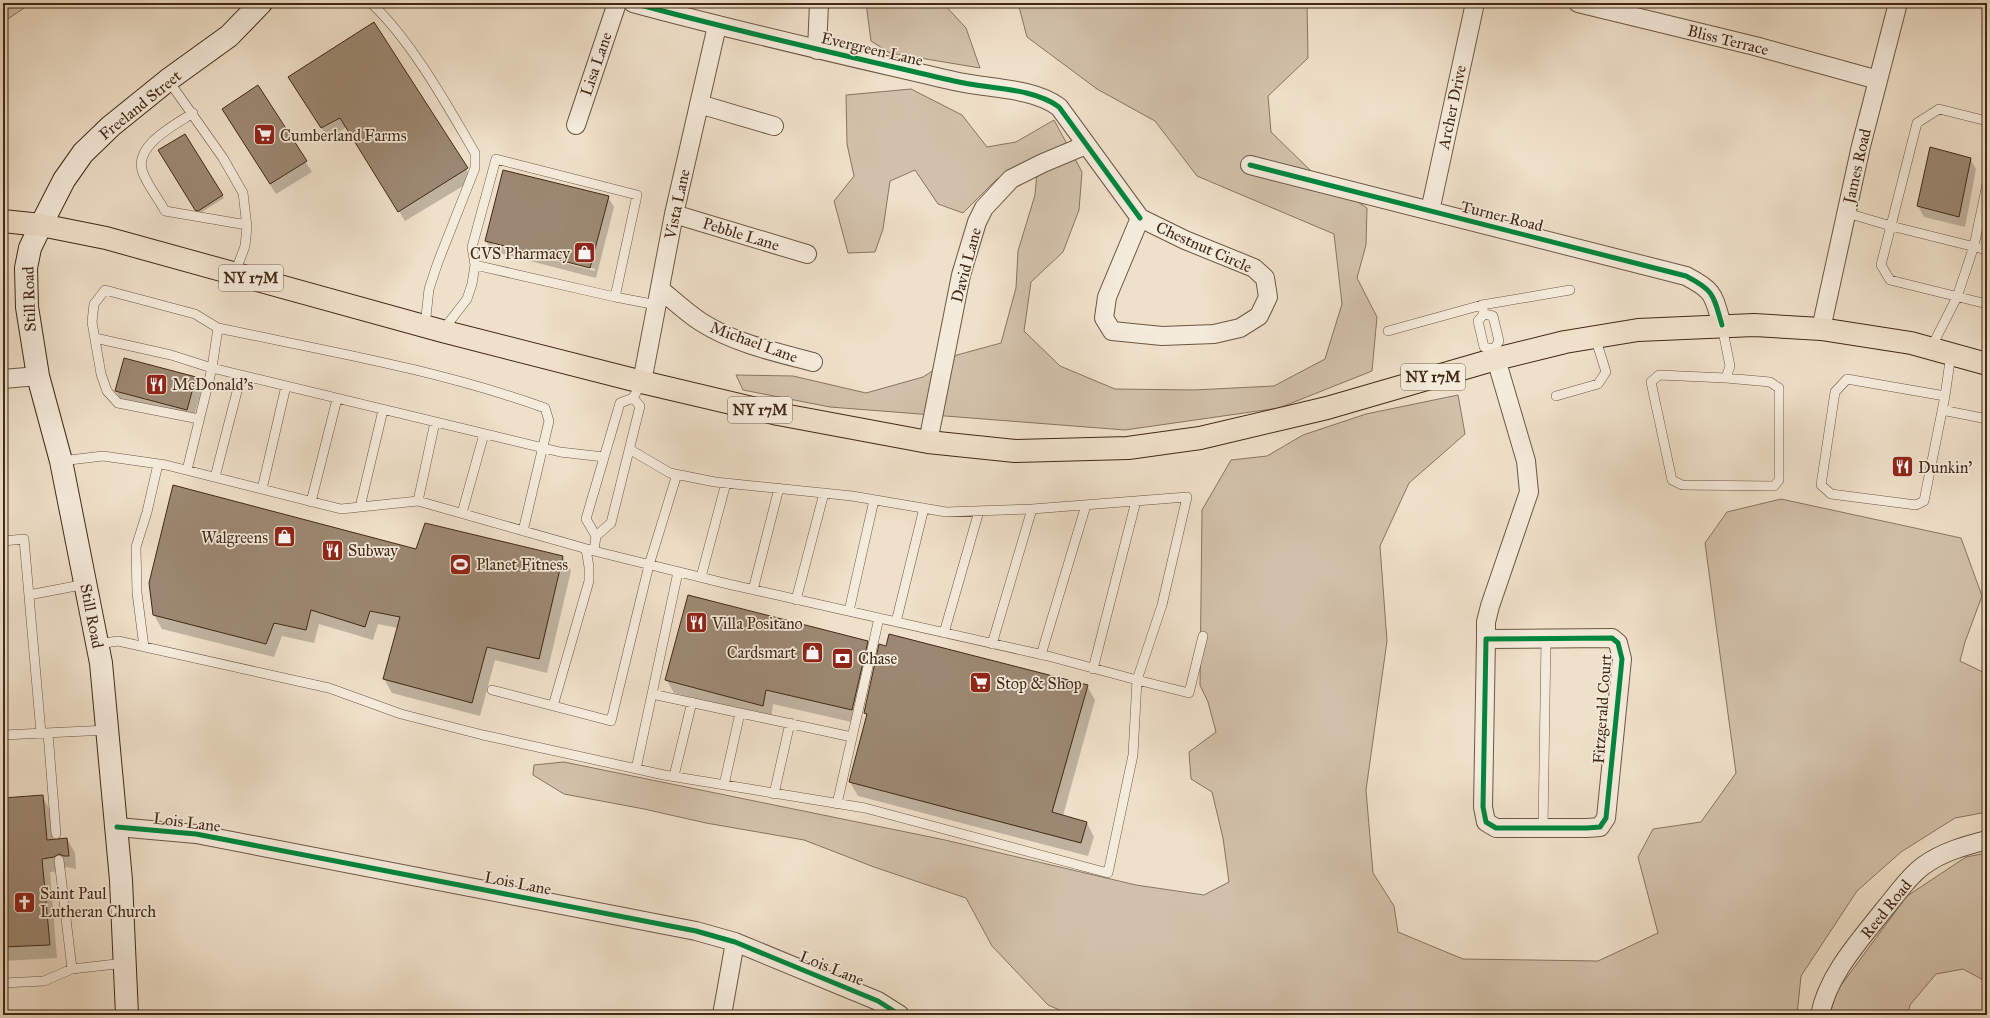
<svg xmlns="http://www.w3.org/2000/svg" width="1990" height="1018" font-family="'IM FELL Great Primer',serif">
  <style>
    .green { fill: #d2c1aa; stroke: #8a745f }
    .shadow { fill: #0003; fill-rule: evenodd }
    .building { fill: #9c8872; stroke: #422814 }
    .lines { fill: none; stroke-linecap: round; stroke-linejoin: round }
    .service-casing { stroke: #6d5641; stroke-width: 10 }
    .minor-casing { stroke: #6d5641; stroke-width: 20 }
    .secondary-casing { stroke: #422814; stroke-width: 24 }
    .primary-casing { stroke: #422814; stroke-width: 24 }
    .service { stroke: #f5ebdc; stroke-width: 9 }
    .minor { stroke: #f5ebdc; stroke-width: 18 }
    .secondary { stroke: #f5ebdc; stroke-width: 22 }
    .primary { stroke: #efe0c9; stroke-width: 22 }
    .cycleway-casing { stroke: #f5ebdc; stroke-width: 8 }
    .cycleway { stroke: #00873e; stroke-width: 5 }
    .labels { text-anchor: middle; dominant-baseline: central; stroke-width: 3.5; stroke-linejoin: round; paint-order: stroke }
    .shield { fill: #f5ebdc; stroke: #786250; stroke-width: 1 }
    .shield-label { font-size: 15px; font-weight: bold; fill: #422814 }
    .street-label { font-size: 16px; fill: #422814; stroke: #f5ebdc }
    .poi-label { font-size: 16px; fill: #422814; stroke: #f5ebdc; text-anchor: start }
  </style>
  <rect width="100%" height="100%" fill="#efe0c9"/>
  <filter id="stains"><feTurbulence type="fractalNoise" baseFrequency=".005" numOctaves="4"/><feColorMatrix values="0 0 0 0 .2 0 0 0 0 .09 0 0 0 0 .02 0 0 0 .5 -.17"/></filter>
  <radialGradient id="worn" r=".72"><stop offset=".6" stop-color="#630" stop-opacity="0"/><stop offset="1" stop-color="#630" stop-opacity=".3"/></radialGradient>
  <!-- green -->
  <path class="green" d="M3,3H32L3,22Z
    M866,3H943L966,28L980,68L890,53L871,41Z
    M1018,3H1307L1308,58L1268,96L1271,132L1311,171L1367,208L1366,245L1357,278L1377,317L1372,371L1279,408L1125,430L830,407L743,390L736,375L793,376L866,393L923,377L957,355L1001,343L1016,288L1018,251L1035,195L1038,160L997,179L963,213L938,204L915,170L890,181L883,229L875,252L848,253L834,201L854,176L847,144L846,95L911,89L962,115L987,147L1016,142L1054,120L1082,172L1079,210L1063,252L1031,282L1024,331L1060,366L1115,389L1194,390L1274,386L1325,359L1342,304L1334,234L1197,176L1155,121L1097,89L1027,37Z
    M1458,395L1465,434L1409,483L1380,546L1387,641L1366,790L1373,873L1394,906L1398,932L1463,959L1598,961L1658,933L1638,857L1653,829L1701,822L1736,773L1705,543L1727,512L1781,499L1961,538L1982,596L1965,642L1960,661L1987,674V812L1955,818L1901,852L1857,891L1801,976L1797,1015H1113V1011L1071,1015L1048,1005L992,946L966,898L874,867L804,840L706,823L644,809L564,794L533,775L534,765L564,762L945,840L1136,885L1204,895L1229,882L1223,838L1212,792L1191,779L1189,752L1216,732L1208,702L1200,685L1202,510L1231,460L1267,456L1303,435L1366,414Z
    M1987,853V982L1963,969L1936,974L1910,1005L1908,1015H1830L1836,992L1907,896L1966,857Z"/>
  <!-- shadow -->
  <path class="shadow" d="M374,24L473,180L405,221L347,127L328,138L295,87Z
    M258,87L312,172L276,194L229,119Z
    M184,135L224,198L200,213H198L159,150Z
    M1970,159L1976,169L1965,227L1924,217L1918,206Z
    M608,197L614,207L596,278L492,251L486,241ZM492,242L595,269V271L492,244Z
    M196,377L202,388L193,420L122,401L116,391Z
    M425,524L563,557L571,571L547,673L495,660L480,716L392,693L384,679L398,628L378,624L373,640L319,624L314,643L282,636L274,657L162,629L154,615L417,550Z
    M867,642L875,656L860,724L773,704L771,719L674,693L666,679Z
    M887,647L1087,686L1095,700L1063,816L1087,823L1094,837L1088,856L858,796L850,782L867,718L865,713Z
    M42,796L50,810L53,840L67,839L75,853L76,869L67,867L62,871L50,872L57,958L3,961V799Z"/>
  <!-- building -->
  <path class="building" d="M374,22L468,168L398,212L340,118L321,128L288,77Z
    M258,85L307,161L270,184L222,109Z
    M185,134L223,195L198,211L195,210L158,150Z
    M1930,147L1971,158L1959,217L1917,206Z
    M503,170L609,196L590,268L485,241Z
    M124,358L196,377L187,410L115,391Z
    M173,485L416,549L425,523L563,556L539,659L487,647L472,703L383,679L400,617L370,611L365,627L311,610L306,630L274,623L266,644L153,615L149,583Z
    M688,595L868,641L852,710L766,690L763,706L665,680Z
    M889,634L1088,685L1052,812L1087,822L1081,843L849,782L867,714L864,713L879,644L886,646Z
    M43,795L47,840L67,838L69,856H64L59,854L54,857L42,859L50,945L3,947V798Z"/>
  <g class="lines">
    <defs>
      <path id="service" d="M371,3C411,40 447,105 475,153V168L438,262L429,289L425,326
        M168,80L223,158L243,193L247,227L245,246L235,273
        M193,113C175,125 132,146 143,173C148,186 158,198 165,211L247,225
        M1987,121L1939,109L1917,123L1881,265L1890,280L1987,304
        M1847,213L1891,226L1987,250
        M475,265L615,297
        M1482,305L1570,290
        M1484,314L1493,316L1499,341L1494,349L1496,359
        M1484,314L1478,321L1484,347L1494,349
        M1722,326L1730,366L1726,378
        M443,330L467,299L472,284L475,265L472,247L496,159L637,195L615,297L657,305
        M1388,331L1482,305L1484,314
        M95,338L171,355L212,368L218,328C327,351 439,370 545,408L549,421L523,531
        M1931,348L1957,297L1974,246L1987,184
        M1659,375L1726,378L1770,382L1779,388V480L1774,486L1682,485L1672,480L1651,382Z
        M1556,396L1598,384L1606,372L1595,337
        M1945,396L1847,379L1835,392L1821,485L1831,494L1916,505L1924,501L1945,396L1951,354
        M1942,410L1987,419
        M199,419L118,403L107,391L101,374L92,322L94,304L105,290L195,314L218,328
        M629,449L670,473L715,482L852,496L946,512L1032,509L1187,497L1162,605L1137,680L1189,693L1203,636
        M61,461L103,456L166,465L341,509L418,501L594,551
        M187,470L212,368L560,452L604,457
        M215,477L241,376
        M262,489L286,386
        M418,501L435,422
        M311,502L337,399
        M360,507L383,410
        M462,513L484,434
        M596,536L611,523L640,406L633,398
        M3,541L24,539L41,733
        M701,577L726,483
        M753,590L779,488
        M29,595L86,584
        M796,600L824,493
        M849,611L874,500
        M896,622L924,508
        M944,633L979,511
        M98,644L118,641L329,688L401,714L483,735L664,775L865,808L1108,873L1133,755L1137,680L1048,656L728,584L594,551L596,536L586,519L620,403L633,398L642,382
        M992,644L1032,509
        M144,647L137,593L136,547L147,512L158,464
        M1041,655L1086,505
        M1093,669L1136,501
        M492,690L611,721L649,565L677,474
        M652,694L852,737
        M553,706L589,581V567L586,549
        M48,733L56,834
        M3,735L108,730
        M636,769L678,572
        M674,776L692,702
        M724,785L740,713
        M774,794L790,723
        M837,804L879,618
        M1543,828L1546,639
        M59,860L72,969
        M3,983L44,981L72,969L125,963"/>
      <path id="minor" d="M633,3C739,32 847,56 954,81C987,89 1032,87 1059,107L1140,218
        M1578,3L1755,46L1878,80
        M817,50L819,3
        M699,104L774,126
        M576,125L617,3
        M1250,165L1686,276C1715,291 1713,295 1722,325
        M1430,211L1475,3
        M674,214L807,254
        M1140,218L1185,240L1254,268L1265,278L1268,297L1259,316L1240,328L1214,334L1162,336L1112,331L1104,318L1107,297Z
        M660,289C673,300 686,312 701,322C734,343 775,352 813,362
        M1821,329L1861,146L1898,3
        M3,379L38,376
        M642,382L674,214L717,26
        M928,442L961,275L977,222L984,208L1011,179L1043,163L1086,145
        M1612,638L1618,643L1622,659L1606,818L1600,827L1587,828H1496L1486,822L1483,807L1486,639Z
        M1486,639V622L1490,606L1529,492L1526,461L1496,359
        M117,827L196,834L696,931L735,942L878,1001L900,1015
        M722,1015L735,942
        M1820,1015C1828,974 1861,939 1886,907C1898,893 1908,877 1923,866C1942,852 1964,846 1987,840"/>
      <path id="secondary" d="M127,1015L121,880L101,663L61,461L38,376L27,307L26,268L30,248L41,225L64,180L83,153L111,126L168,80L229,36L261,3"/>
      <path id="primary" d="M3,221L41,225L106,238L442,331L642,382L778,414L928,442L1015,451L1128,448L1200,438L1327,408L1496,359L1565,342L1638,330L1754,325L1821,329L1911,343L1987,364"/>
    </defs>
    <!-- service casing -->
    <use href="#service" class="service-casing"/>
    <!-- minor casing -->
    <use href="#minor" class="minor-casing"/>
    <!-- secondary casing -->
    <use href="#secondary" class="secondary-casing"/>
    <!-- primary casing -->
    <use href="#primary" class="primary-casing"/>
    <!-- service -->
    <use href="#service" class="service"/>
    <!-- minor -->
    <use href="#minor" class="minor"/>
    <!-- secondary -->
    <use href="#secondary" class="secondary"/>
    <!-- primary -->
    <use href="#primary" class="primary"/>
    <defs>
      <path id="cycleway" d="M633,3C739,32 847,56 954,81C987,89 1032,87 1059,107L1140,218
        M1250,165L1686,276C1715,291 1713,295 1722,325
        M1612,638L1618,643L1622,659L1606,818L1600,827L1587,828H1496L1486,822L1483,807L1486,639Z
        M117,827L196,834L696,931L735,942L878,1001L900,1015"/>
    </defs>
    <!-- cycleway casing -->
    <use href="#cycleway" class="cycleway-casing"/>
    <!-- cycleway -->
    <use href="#cycleway" class="cycleway"/>
  </g>
  <!-- icons -->
  <defs>
    <symbol id="supermarket-square" viewBox="-11 -11 22 22"><rect x="-9" y="-9" width="18" height="18" rx="4" fill="#8f2418" stroke="#f5ebdc"/><path d="M-6-5.5h2.5l.6 2H6L4.5 2H-2.5L-4.4-4H-6ZM-1.5 3.2a1.3 1.3 0 1 0 .1 0ZM3 3.2a1.3 1.3 0 1 0 .1 0Z" fill="#fff"/></symbol>
    <symbol id="shop-square" viewBox="-11 -11 22 22"><rect x="-9" y="-9" width="18" height="18" rx="4" fill="#8f2418" stroke="#f5ebdc"/><path d="M-5-2.5h2.3a2.7 3.5 0 0 1 5.4 0H5L5.5 6h-11ZM-1.5-2.5h3a1.5 2.3 0 0 0-3 0Z" fill="#fff"/></symbol>
    <symbol id="restaurant-square" viewBox="-11 -11 22 22"><rect x="-9" y="-9" width="18" height="18" rx="4" fill="#8f2418" stroke="#f5ebdc"/><path d="M-5-6h1v4h1v-4h1v4h1v-4h1v5L-1.5 .5V6h-2V.5L-5-1ZM5-6V6H3V1.5H1.5Q1.5-4 5-6Z" fill="#fff"/></symbol>
    <symbol id="stadium-square" viewBox="-11 -11 22 22"><rect x="-9" y="-9" width="18" height="18" rx="4" fill="#8f2418" stroke="#f5ebdc"/><path d="M0-5a6.5 5 0 1 0 0 10a6.5 5 0 1 0 0-10ZM-3.5-1.8h7v3.6h-7Z" fill="#fff"/></symbol>
    <symbol id="bank-square" viewBox="-11 -11 22 22"><rect x="-9" y="-9" width="18" height="18" rx="4" fill="#8f2418" stroke="#f5ebdc"/><path d="M-6-4H6V4H-6ZM0-2.3a2.3 2.3 0 1 0 0 4.6a2.3 2.3 0 1 0 0-4.6Z" fill="#fff"/></symbol>
    <symbol id="church-square" viewBox="-11 -11 22 22"><rect x="-9" y="-9" width="18" height="18" rx="4" fill="#8f2418" stroke="#f5ebdc"/><path d="M-1.2-6h2.4v3.5h3.3v2.4h-3.3V6h-2.4V-.1h-3.3v-2.4h3.3Z" fill="#fff"/></symbol>
  </defs>
  <g fill-rule="evenodd">
    <use href="#supermarket-square" x="252" y="122" width="25" height="25"/>
    <use href="#shop-square" x="572" y="240" width="25" height="25"/>
    <use href="#restaurant-square" x="144" y="372" width="25" height="25"/>
    <use href="#restaurant-square" x="1890" y="454" width="25" height="25"/>
    <use href="#shop-square" x="272" y="524" width="25" height="25"/>
    <use href="#restaurant-square" x="320" y="538" width="25" height="25"/>
    <use href="#stadium-square" x="448" y="552" width="25" height="25"/>
    <use href="#restaurant-square" x="684" y="610" width="25" height="25"/>
    <use href="#shop-square" x="800" y="640" width="25" height="25"/>
    <use href="#bank-square" x="830" y="646" width="25" height="25"/>
    <use href="#supermarket-square" x="968" y="670" width="25" height="25"/>
    <use href="#church-square" x="12" y="890" width="25" height="25"/>
  </g>
  <g class="labels">
    <!-- shield labels -->
    <g class="shield">
      <rect x="219" y="265" width="64" height="26" rx="3"/>
      <rect x="1401" y="364" width="64" height="26" rx="3"/>
      <rect x="728" y="397" width="64" height="26" rx="3"/>
    </g>
    <g class="shield-label">
      <text x="251" y="278">NY 17M</text>
      <text x="1433" y="377">NY 17M</text>
      <text x="760" y="410">NY 17M</text>
    </g>
    <!-- street labels -->
    <g class="street-label">
      <text transform="translate(1728 40) rotate(14)">Bliss Terrace</text>
      <text transform="translate(872 49) rotate(13)">Evergreen Lane</text>
      <text transform="translate(596 64) rotate(-71)">Lisa Lane</text>
      <text transform="translate(140 105) rotate(-39)">Freeland Street</text>
      <text transform="translate(1452 107) rotate(-78)">Archer Drive</text>
      <text transform="translate(1857 166) rotate(-77)">James Road</text>
      <text transform="translate(677 204) rotate(-78)">Vista Lane</text>
      <text transform="translate(1502 216) rotate(14)">Turner Road</text>
      <text transform="translate(741 234) rotate(17)">Pebble Lane</text>
      <text transform="translate(1204 247) rotate(24)">Chestnut Circle</text>
      <text transform="translate(966 265) rotate(-75)">David Lane</text>
      <text transform="translate(29 299) rotate(-92)">Still Road</text>
      <text transform="translate(754 342) rotate(20)">Michael Lane</text>
      <text transform="translate(92 616) rotate(79)">Still Road</text>
      <text transform="translate(1602 709) rotate(-86)">Fitzgerald Court</text>
      <text transform="translate(187 822) rotate(7)">Lois Lane</text>
      <text transform="translate(518 883) rotate(11)">Lois Lane</text>
      <text transform="translate(1886 909) rotate(-51)">Reed Road</text>
      <text transform="translate(832 968) rotate(22)">Lois Lane</text>
    </g>
    <!-- poi labels -->
    <g class="poi-label">
      <text x="280" y="135">Cumberland Farms</text>
      <text x="570" y="253" text-anchor="end">CVS Pharmacy</text>
      <text x="172" y="384">McDonald's</text>
      <text x="1918" y="467">Dunkin'</text>
      <text x="268" y="537" text-anchor="end">Walgreens</text>
      <text x="348" y="550">Subway</text>
      <text x="476" y="564">Planet Fitness</text>
      <text x="712" y="623">Villa Positano</text>
      <text x="796" y="652" text-anchor="end">Cardsmart</text>
      <text x="858" y="658">Chase</text>
      <text x="996" y="683">Stop &amp; Shop</text>
      <text x="40" y="893">Saint Paul<tspan x="40" dy="18">Lutheran Church</tspan></text>
    </g>
  </g>
  <!-- margin -->
  <rect width="1990" height="1018" fill="none" stroke="#efe0c9" stroke-width="16"/>
  <rect x="4" y="4" width="1982" height="1010" fill="none" stroke="#422814" stroke-width="2"/>
  <rect x="8" y="8" width="1974" height="1002" fill="none" stroke="#422814"/>
  <rect width="100%" height="100%" filter="url(#stains)"/>
  <rect width="100%" height="100%" fill="url(#worn)"/>
</svg>
